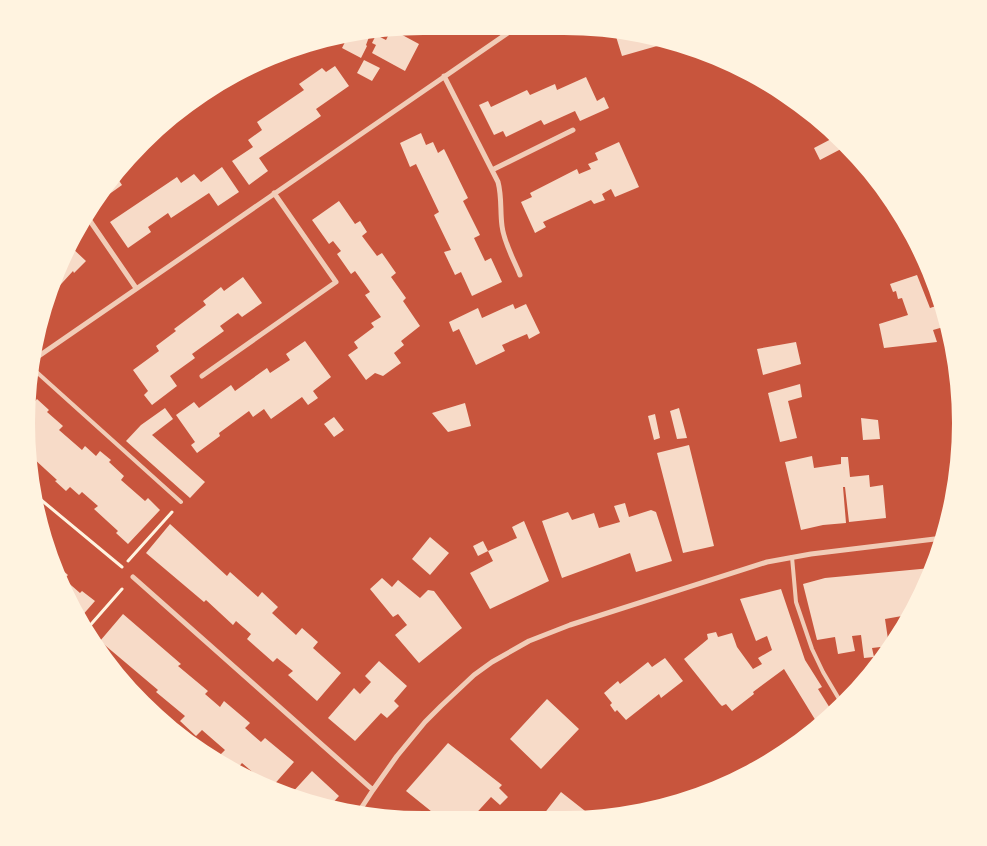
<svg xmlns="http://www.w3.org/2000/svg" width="987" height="846" font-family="Signika,sans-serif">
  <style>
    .building { fill: #f7dbc8 }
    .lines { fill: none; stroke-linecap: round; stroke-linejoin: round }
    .path { stroke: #fff3e0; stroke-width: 3 }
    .service { stroke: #f1ccb7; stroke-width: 4 }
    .minor { stroke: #f1ccb7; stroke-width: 5 }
  </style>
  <rect width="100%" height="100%" fill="#c8553d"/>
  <!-- building -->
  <path class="building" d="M423,26H429L426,32L416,27Z
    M391,30H393L419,44L405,71L372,53L376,45L372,43L376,35L386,40Z
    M614,30H616L664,44L622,56Z
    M363,34L369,37L366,45L367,46L361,58L342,48L348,36Z
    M364,60L380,68L372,81L357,73Z
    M335,66L349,86L316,109L321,116L259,158L268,171L249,185L232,161L253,147L248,140L262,130L257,122L304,90L299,84L322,68L326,72Z
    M586,77L597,101L604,97L609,108L580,121L575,111L544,125L541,120L506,137L503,131L494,135L479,105L488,101L491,107L527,90L530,95L555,84L557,90Z
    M421,133L426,145L433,142L438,153L444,149L468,198L463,201L480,235L474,238L485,261L491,258L502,282L472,296L461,272L455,275L444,252L451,250L434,215L439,212L416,164L410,167L400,143Z
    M835,137L841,149L820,160L814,148Z
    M619,142L639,187L615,197L611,189L602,194L605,200L594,204L591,200L543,222L546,227L535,233L521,202L532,197L530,193L577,169L579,174L591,169L588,164L598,160L595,153Z
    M222,167L239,192L218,206L209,193L171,218L168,213L148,227L151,232L128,248L110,222L177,177L181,183L194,174L201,182Z
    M116,176L122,185L101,200L99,196Z
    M339,201L355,224L360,221L367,232L362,236L377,256L382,253L396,273L391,277L406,298L403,301L420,326L401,341L404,345L394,353L401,363L383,376L375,373L366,380L348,355L358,348L354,342L374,327L371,323L381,317L365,295L370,292L355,271L351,274L337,254L341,251L333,241L329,244L312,220Z
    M70,246L86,261L74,273L73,271L52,294L51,293L56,271Z
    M917,275L930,308L942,304L947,326L933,330L937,342L884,348L879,324L908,315L902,298L898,299L896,291L893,292L890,284Z
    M243,277L262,303L242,317L238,313L220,326L224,331L192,354L195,358L170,376L177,386L152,405L144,395L148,391L133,370L159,351L156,346L176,331L174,329L206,305L203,301L221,287L224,291Z
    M513,304L515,309L526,304L540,333L529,339L527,334L502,345L505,351L476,365L459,329L453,332L449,322L478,308L482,318Z
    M305,341L331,377L313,391L318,398L308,405L302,397L271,419L264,409L253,417L249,411L219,433L220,436L197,453L191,445L195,442L176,415L194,402L199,408L231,385L235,391L267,368L270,373L290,360L286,354Z
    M796,342L801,364L763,375L757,349Z
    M800,384L802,397L788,401L797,438L780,442L768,393Z
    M37,399L49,410L47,412L63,426L59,430L82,450L85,446L96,456L100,451L111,460L109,462L124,476L121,480L145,501L148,498L160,510L128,544L116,533L118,531L94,509L98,506L82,492L79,495L70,487L66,491L55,481L57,480L33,458L36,455L30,449V407Z
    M465,403L471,426L448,432L432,413Z
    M165,408L173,419L152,435L205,482L190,498L126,441L141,425Z
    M679,408L687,438L677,439L670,411Z
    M655,414L660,438L654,440L648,416Z
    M334,417L344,430L334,437L324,424Z
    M861,418L878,420L880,439L863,440Z
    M689,445L714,546L683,553L657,453Z
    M812,456L814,468L841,464V457H848L850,477L869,475L870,487L883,485L886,518L849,522L845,487H843L846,523L823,525L801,530L785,462Z
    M625,503L629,517L651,510L656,512L672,561L636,572L630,553L562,578L542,521L568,512L572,520L594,513L599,528L620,522L614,506Z
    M524,521L549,581L490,609L470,573L493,561L488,551L517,538L512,527Z
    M41,522L48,528L43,534Z
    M170,524L227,576L230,572L258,597L262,592L278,607L272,613L296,635L302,628L318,642L313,648L341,673L317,701L288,675L293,671L277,658L273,662L247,639L251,634L236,621L233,625L206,600L204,602L146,553Z
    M430,537L449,553L430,575L412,559Z
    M483,541L488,551L478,556L473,546Z
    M53,562L68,575L64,579L80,593L82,591L95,601L80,618Z
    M931,568L920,598L904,624L902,616L885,619L889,646L872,648L874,657L864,658L861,635L852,636L855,651L838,654L835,637L817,640L803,584L825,578Z
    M382,578L392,587L398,580L420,598L428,590L434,591L462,628L419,663L395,635L407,625L398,614L393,617L370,589Z
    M781,589L805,660L822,687L818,689L833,713L826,721L819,726L784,669L753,692L754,694L732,711L726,704L722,706L719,703L684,659L708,639L707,634L716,632L718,637L732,633L737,647L753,669L762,664L758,658L772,650L767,636L756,641L740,599Z
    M123,614L181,664L178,666L208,691L205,694L220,707L224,701L250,723L245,728L261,742L265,738L294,762L271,788L242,763L236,770L219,756L225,750L202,730L196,736L180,721L185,716L156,692L158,690L100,641Z
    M665,658L683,681L661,698L659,694L626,720L617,710L615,712L610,705L612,703L604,693L618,681L620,684L648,662L652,667Z
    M379,661L407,686L394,701L399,706L387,718L381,713L355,741L328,718L354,688L360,694L371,682L365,676Z
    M864,679V680L851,694L848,689Z
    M547,699L579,729L541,769L510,739Z
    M448,743L502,785L499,788L508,797L500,805L491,797L470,820H442L406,791Z
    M312,771L339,796L329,807L290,795Z
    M561,792L594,818L540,819Z"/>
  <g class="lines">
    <!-- path -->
    <path class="path" d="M34,494L122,567
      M128,561L172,512
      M86,630L122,589"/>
    <!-- service -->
    <path class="service" d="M31,367L181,502
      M792,557L796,602L812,649L823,672L842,704"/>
    <!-- minor -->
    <path class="minor" d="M444,76L498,182C502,197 500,211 502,226C504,243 514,260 520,275
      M492,170L573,130
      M86,215L136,288
      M33,360L515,28
      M202,376L336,282L274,193
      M133,577L373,790
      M358,813L373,790L397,756L425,722L441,706L474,675L492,662L529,641L570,625L767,562L811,554L943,538"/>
  </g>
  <!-- crop -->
  <path d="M0 0H987V846H0ZM423 35H564A388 388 0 0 1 952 423V423A388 388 0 0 1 564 811H423A388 388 0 0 1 35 423V423A388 388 0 0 1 423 35Z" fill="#fff3e0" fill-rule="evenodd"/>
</svg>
